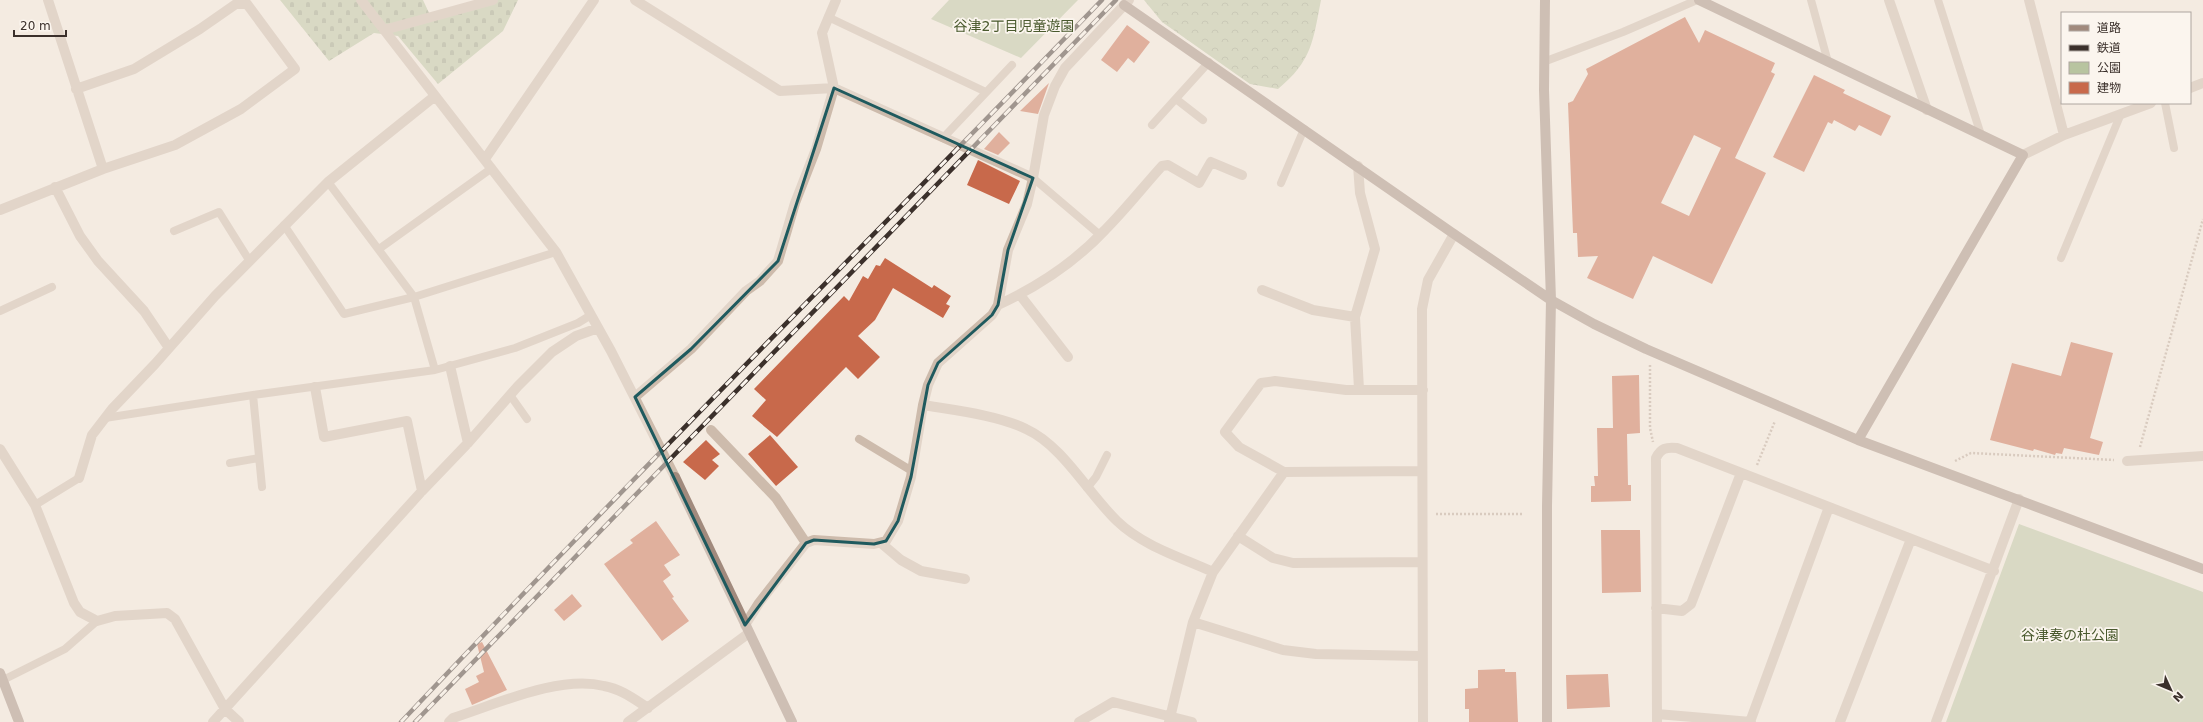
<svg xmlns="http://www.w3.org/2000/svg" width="2203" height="722" font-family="'DejaVu Sans','Noto Sans JP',sans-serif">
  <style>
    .green { fill: #b8c4a0 }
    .forest { fill: url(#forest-crowns) }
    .cemetery { fill: url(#cemetery-stones) }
    .building { fill: #c8694b; fill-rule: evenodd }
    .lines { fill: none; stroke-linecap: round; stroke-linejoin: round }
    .path { stroke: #b9a596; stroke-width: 2.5; stroke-dasharray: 2 2; stroke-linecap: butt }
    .lane { stroke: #cdbbac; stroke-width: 8 }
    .street { stroke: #cdbbac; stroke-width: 10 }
    .secondary { stroke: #a18a7d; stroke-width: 10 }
    .rail-casing { stroke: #3b302b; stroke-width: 4.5 }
    .rail { stroke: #fbf5ee; stroke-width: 3; stroke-dasharray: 9; stroke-linecap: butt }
    .marked { fill: none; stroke: #1f5a5e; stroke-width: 3; stroke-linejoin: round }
    .labels { text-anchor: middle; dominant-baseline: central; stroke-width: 3.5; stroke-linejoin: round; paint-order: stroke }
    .park-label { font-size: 14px; fill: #4a5a2e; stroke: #fbf5ee }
  </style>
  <defs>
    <pattern id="forest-crowns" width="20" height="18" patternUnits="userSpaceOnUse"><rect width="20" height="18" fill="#b8c4a0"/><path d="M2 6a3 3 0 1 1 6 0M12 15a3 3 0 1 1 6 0" fill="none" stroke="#97a083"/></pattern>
    <pattern id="cemetery-stones" width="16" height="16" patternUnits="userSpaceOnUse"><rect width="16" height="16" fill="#b8c4a0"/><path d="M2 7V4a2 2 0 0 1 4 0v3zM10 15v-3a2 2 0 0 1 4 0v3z" fill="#97a083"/></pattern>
  </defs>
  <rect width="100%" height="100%" fill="#f4ebe1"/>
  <!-- green -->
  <path class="green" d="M949,0H1078L1021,58L931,19Z
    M2019,524L2203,592V722H1946Z"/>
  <!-- forest -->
  <path class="forest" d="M1144,0H1321C1313,41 1312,61 1278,89L1250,84L1162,22Z"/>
  <!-- cemetery -->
  <path class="cemetery" d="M280,0H423L430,15L482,0H518L503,31L438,84L398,36L374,33L329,61Z"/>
  <!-- building -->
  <path class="building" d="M1685,17L1699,43L1705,30L1775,63L1771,72L1775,74L1735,158L1766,173L1712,284L1653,256L1633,299L1587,278L1598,256L1578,257L1577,233H1573L1568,103L1573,101L1588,74L1586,69ZM1694,135L1721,148L1689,216L1661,203Z
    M1127,25L1150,42L1134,63L1128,58L1117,72L1101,60Z
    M1814,75L1845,90L1843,93L1891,116L1881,136L1859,125L1855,131L1834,120L1832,124L1828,122L1804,172L1773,157Z
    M1049,83L1038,114L1020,111Z
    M999,132L1010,143L998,155L984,149Z
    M978,160L1020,181L1009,204L967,185Z
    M885,258L932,288L934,285L951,296L946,304L950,306L943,318L893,288L875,320L858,336L880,357L858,379L846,367L777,437L752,416L766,400L754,389L844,296L849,301L863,276L868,279L876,265L880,266Z
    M2071,342L2113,353L2090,438L2103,442L2099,455L2064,448L2062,454L2056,453L2055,455L2034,449L2033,451L1990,440L2012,363L2061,376Z
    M1639,375L1640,433L1627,434L1628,485H1631V501L1591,502V486H1595L1594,476H1598L1597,428H1613L1612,376Z
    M770,435L798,467L776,486L748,454Z
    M706,440L720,454L712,460L719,466L705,480L683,462Z
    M656,521L680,555L664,565L671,575L663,581L674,597L672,598L689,621L662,641L604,564L633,543L630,540Z
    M1601,530H1640L1641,592L1602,593Z
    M572,594L582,606L564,621L554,610Z
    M482,642L507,690L472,705L465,689L479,682L476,676L484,672L477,644Z
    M1505,669V672H1516L1518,722H1469V709H1465V689L1478,688V670Z
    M1608,674L1610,707L1567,709L1566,675Z"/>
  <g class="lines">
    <!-- path -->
    <path class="path" d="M1650,365V428L1653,442
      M2140,447L2203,219
      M1955,461L1971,453L2114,460
      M1757,465L1775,421
      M1436,514H1523"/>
    <!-- lane -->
    <path class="lane" d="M1811,0L1828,62
      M1938,0L1981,135
      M828,17L986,92
      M1546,61L1623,32L1697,0
      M1176,99L1203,120
      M2165,103L2174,148
      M1152,125L1209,62
      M943,138L1012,65
      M1033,178L1100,235
      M328,182L414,297L435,370
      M1281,183L1304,129
      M284,225L344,314L414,297L556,252
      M174,231L219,212L249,260
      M379,249L492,168
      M2061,258L2120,116
      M0,311L52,287
      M253,395L262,487
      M510,395L527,419
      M105,418L253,395L435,370L515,348L578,323L591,315
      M859,439L912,471
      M230,463L259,458
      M1087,488L1096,477L1107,455
      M35,505L79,478
      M3,680L65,649L97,621"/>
    <!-- street -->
    <path class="street" d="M48,0L103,169
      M361,0L556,252L611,351L675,477
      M635,0L780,91L834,88L1033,178
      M1889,0L1927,110
      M2029,0L2064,135
      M384,30L493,0
      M2190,88L2203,83
      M2023,155L2064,135L2151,103
      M485,159L594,0
      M1358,166L1360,193L1375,249L1355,317L1359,389
      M55,187L80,236L98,261L144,311L169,348
      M0,210L103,169L175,145L241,109L295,69L247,4H236L200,29L134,69L76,89
      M1262,290L1313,310L1355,317
      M1020,295L1068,357
      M998,305C1037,287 1076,261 1105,230C1125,210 1143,187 1162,166L1168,165L1199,183L1211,162L1242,175
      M450,366L468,443
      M315,387L324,437L407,421L422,491
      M635,397L691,349L746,291L760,281L778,261L795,203L816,149L834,88L822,33L836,0
      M923,405C953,410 998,415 1026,429C1063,446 1087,492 1117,521C1143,546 1180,557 1213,572
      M711,430L776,498L806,543
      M0,449L35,505L74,603L80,612L97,621L115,616L167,613L175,619L225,709L239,722
      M2127,461L2203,456
      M1422,471L1284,472L1239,447L1225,432L1261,383L1275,381L1346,390H1423
      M79,478L92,435L112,409L155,364L215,296L328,182L435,96
      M1238,536L1273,558L1293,563L1422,562
      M881,543L901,560L921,571L965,579
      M1656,608L1682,611L1691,604L1741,473
      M1193,622L1283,650L1316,654L1422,656
      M745,625L759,603L806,543L814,540L874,544L886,541L898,521L911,477L923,405L928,385L938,363L992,315L998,305L1008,250L1027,204L1033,178L1044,115L1055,86L1065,68L1129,0
      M1657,714L1751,722
      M213,722L422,491L468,443L518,386L552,352L576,336L598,328
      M449,722L453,718C497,704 559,675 604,686C621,689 634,699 648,708
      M628,722L749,633
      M1079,722L1113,702L1192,722
      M1169,722L1193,622L1213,572L1284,472
      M1423,722L1422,309L1428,280L1454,234
      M1657,722L1656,458C1661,448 1666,447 1677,448L1994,571
      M1750,722L1829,507
      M1840,722L1911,539
      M1936,722L2019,499"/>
    <!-- secondary -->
    <path class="secondary" d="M1545,0L1544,90L1551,300L1547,506V722
      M1699,0L2023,155L1858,440
      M1124,5L1454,234L1551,300L1594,324L1646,349L1858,440L2203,569
      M675,477L792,722
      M0,673L19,722"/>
    <defs>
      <path id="rail" d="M401,722C631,478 869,241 1102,0
        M415,722L1116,0"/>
    </defs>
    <!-- rail casing -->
    <use href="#rail" class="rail-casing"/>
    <!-- rail -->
    <use href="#rail" class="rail"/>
  </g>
  <!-- marked area -->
  <path d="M0 0H2203V722H0ZM834,88L1033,178L1008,250L998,305L992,315L938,363L928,385L911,477L898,521L886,541L874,544L814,540L806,543L745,625L635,397L691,349L778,261Z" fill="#f4ebe1" fill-opacity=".55" fill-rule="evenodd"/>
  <path class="marked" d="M834,88L1033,178L1008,250L998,305L992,315L938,363L928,385L911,477L898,521L886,541L874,544L814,540L806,543L745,625L635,397L691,349L778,261Z"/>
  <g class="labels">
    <!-- park labels -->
    <g class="park-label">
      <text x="1014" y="26">谷津2丁目児童遊園</text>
      <text x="2070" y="635">谷津奏の杜公園</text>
    </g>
  </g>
  <!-- legend -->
  <rect x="2061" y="12" width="130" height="92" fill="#fbf5ee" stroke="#aea6a0"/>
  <rect x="2069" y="25" width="20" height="6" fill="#a18a7d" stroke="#aea6a0"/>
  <text x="2097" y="32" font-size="12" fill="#3b302b">道路</text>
  <rect x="2069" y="45" width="20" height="6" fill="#3b302b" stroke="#aea6a0"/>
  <text x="2097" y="52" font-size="12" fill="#3b302b">鉄道</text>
  <rect x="2069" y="62" width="20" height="12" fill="#b8c4a0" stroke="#aea6a0"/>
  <text x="2097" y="72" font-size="12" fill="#3b302b">公園</text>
  <rect x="2069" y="82" width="20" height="12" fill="#c8694b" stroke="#aea6a0"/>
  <text x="2097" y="92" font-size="12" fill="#3b302b">建物</text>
  <!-- north arrow -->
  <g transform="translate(2171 690) rotate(134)" stroke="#fbf5ee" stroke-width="3" paint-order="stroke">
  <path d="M0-3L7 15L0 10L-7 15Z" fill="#3b302b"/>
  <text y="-6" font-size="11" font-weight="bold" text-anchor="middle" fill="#3b302b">N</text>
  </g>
  <!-- scale -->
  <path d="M14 30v6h52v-6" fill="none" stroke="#3b302b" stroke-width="2"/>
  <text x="20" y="30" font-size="12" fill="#3b302b" stroke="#fbf5ee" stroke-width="3" paint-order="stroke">20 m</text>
</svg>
